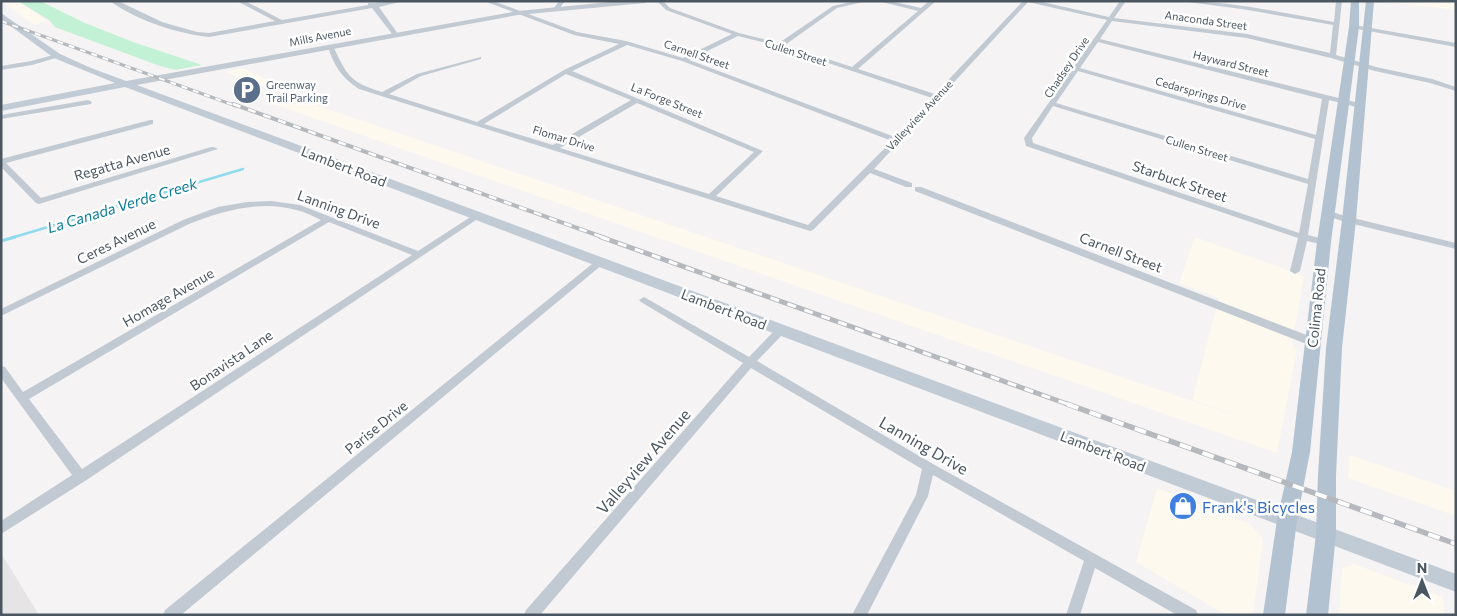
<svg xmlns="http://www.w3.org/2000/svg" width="1457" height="616" font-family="Commissioner,sans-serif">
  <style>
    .commercial { fill: #fdf9ef }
    .education { fill: #e6e4e5 }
    .green { fill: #c3f1d5 }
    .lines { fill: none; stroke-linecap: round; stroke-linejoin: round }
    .stream-far1 { stroke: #90daee; stroke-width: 2.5 }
    .stream { stroke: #90daee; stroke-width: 3 }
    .minor { fill: #c1cad2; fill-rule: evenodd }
    .tertiary { fill: #c1cad2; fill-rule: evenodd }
    .secondary { fill: #c1cbd6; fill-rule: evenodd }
    .primary { fill: #b3c2d1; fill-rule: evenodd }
    .rail-far3-casing { stroke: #b5b8bd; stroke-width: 3 }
    .rail-far2-casing { stroke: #b5b8bd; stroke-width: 4 }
    .rail-far1-casing { stroke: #b5b8bd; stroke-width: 5 }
    .rail-casing { stroke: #b5b8bd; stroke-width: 5.5 }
    .rail-far3 { stroke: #fff; stroke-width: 2; stroke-dasharray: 6; stroke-linecap: butt }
    .rail-far2 { stroke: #fff; stroke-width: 2.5; stroke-dasharray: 8; stroke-linecap: butt }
    .rail-far1 { stroke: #fff; stroke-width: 3; stroke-dasharray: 9; stroke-linecap: butt }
    .rail { stroke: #fff; stroke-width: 4; stroke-dasharray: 12; stroke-linecap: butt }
    .labels { text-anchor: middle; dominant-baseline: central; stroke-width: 5; stroke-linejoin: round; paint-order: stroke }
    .far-street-label { font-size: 11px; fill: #4a5661; stroke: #fff }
    .far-service-label { font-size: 11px; fill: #4e5e75; stroke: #fff; text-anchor: start }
    .street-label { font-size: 14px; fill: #4a5661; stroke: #fff }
    .water-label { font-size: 15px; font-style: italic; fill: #0c7c9b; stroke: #fff }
    .near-street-label { font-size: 16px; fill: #4a5661; stroke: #fff }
    .near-shop-label { font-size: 16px; fill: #366cbe; stroke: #fff; text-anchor: start }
  </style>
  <rect width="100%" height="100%" fill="#f5f3f3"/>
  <!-- commercial -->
  <path class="commercial" d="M1,1H18L47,21L34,25Z
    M1381,1H1456V10Z
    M244,68L321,107L1269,427L1192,400L1219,298L1179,283L1195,237L1304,276L1292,344L1297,350L1277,453L267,102L284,93L224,72Z
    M1350,455L1456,491V516L1348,478Z
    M1157,488L1250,524L1263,539L1253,615H1226L1136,562Z
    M1354,564L1443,597L1444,615H1339L1342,568Z"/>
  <!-- education -->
  <path class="education" d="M1,553L39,615H1Z"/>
  <!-- green -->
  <path class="green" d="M18,1H40L85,23L133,42L202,65L175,70L157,65L55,27L49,20Z"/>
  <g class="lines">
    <!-- stream-far1 -->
    <path class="stream-far1" d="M11,238L243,169"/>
    <!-- stream -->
    <path class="stream" d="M1,241L15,237"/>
    <!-- minor -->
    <path class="minor" d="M110,1H118L162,22L197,32L209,33L275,21L237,1H245L282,20L368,5V3C379,3 391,1 404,1L379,7L398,34L395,36L393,35L372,8L209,37C176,33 138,21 110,1Z
      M484,1H493L577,32L626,41L683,58L732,34L666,10L657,1H663L670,8L739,33L779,43L833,6L855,1H867L837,8L785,45L852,67L918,11L878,1H890L921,8L929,1H936L858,69L935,94L1023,1H1038L1109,17L1120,1H1126L1114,18L1247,34L1330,53L1333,25L1242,9L1180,1C1232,1 1283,13 1334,22L1336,1H1342L1336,55L1376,67L1432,79L1456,87V91L1430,83L1375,71L1331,58L1247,38L1112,21L1100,39L1363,104L1364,106L1360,108L1329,100L1308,235L1327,240L1329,242L1324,245L1307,241L1300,271L1295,274L1290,271L1298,238L1026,146L1024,138L1107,20L1028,2L874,169L912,183V187H906L870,173L813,230L810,231L359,89C342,78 334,66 328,47L333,46C347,75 349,82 382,92L417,74L481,57V59L421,76L389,94L477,122L564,70L619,44L574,35ZM738,36L778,46L932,98L895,137L689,60ZM1098,42L1322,99L1316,135L1080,68ZM627,45L682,61L892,141L808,225L716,196L763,151L572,71ZM1078,71L1315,139L1308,179L1056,103ZM566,74L631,100L553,145L484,124ZM637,103L754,152L709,194L560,148ZM1053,106L1308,184L1299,233L1033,143L1032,138Z
      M559,1H565L559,9H555L554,8Z
      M1354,25L1456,43V47L1352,28V26Z
      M57,54L59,55V57L32,65L1,70V66L31,61Z
      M88,100L92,102L91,104L1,119V115Z
      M150,120H153V124L6,163L41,198L211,147H214L218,149L39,204L36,203L1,167V159Z
      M915,187H921L1317,339L1318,342L1317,345H1309L915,191Z
      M271,201L300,205L418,251L475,214L478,213L482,216L85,481L1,534V521L72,475L1,378V366L5,367L23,392L321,220C313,216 305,212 296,210C260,200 222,211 189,224L1,316V309L183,220L218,207L247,202ZM329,222L412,255L82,469L29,399Z
      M1329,211L1352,218L1353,220L1349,223L1326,216L1325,214L1326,212Z
      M600,259L605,262L603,264L181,615H163L165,610L597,260Z
      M644,297L749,357L777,328H785L786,330L785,332L757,361L933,464L1196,610L1198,615H1177L1095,568L1080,615H1066L1084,561L933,475L928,496L867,615H852L916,495L922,469L751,368L540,615H524L526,610L743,363L641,302L639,300Z"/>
    <!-- tertiary -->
    <path class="tertiary" d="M620,1H648L645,3L518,15L126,87L122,84L126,81L518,11Z
      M1349,217L1456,243V249L1345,222L1344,220L1345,218Z"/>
    <!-- secondary -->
    <path class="secondary" d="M1,13L60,54L91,68L1456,574V592L125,87L1,111V105L115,83L54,58L1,19Z"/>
    <!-- primary -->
    <path class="primary" d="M1351,1H1359V27L1331,242L1310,452L1297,520L1285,615H1263L1277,520L1292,452L1317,242L1349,27Z
      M1366,1H1374L1356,220L1342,348L1336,475V534L1328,615H1306L1316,534L1318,475L1326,348L1342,220Z"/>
    <defs>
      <path id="rail-far3" d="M1,21L236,106"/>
      <path id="rail-far2" d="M233,104L605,238"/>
      <path id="rail-far1" d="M601,237L1070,405"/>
      <path id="rail" d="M1067,404L1456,544"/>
    </defs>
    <!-- rail-far3 casing -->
    <use href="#rail-far3" class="rail-far3-casing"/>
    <!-- rail-far2 casing -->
    <use href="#rail-far2" class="rail-far2-casing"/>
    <!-- rail-far1 casing -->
    <use href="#rail-far1" class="rail-far1-casing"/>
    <!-- rail casing -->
    <use href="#rail" class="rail-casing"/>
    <!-- rail-far3 -->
    <use href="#rail-far3" class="rail-far3"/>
    <!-- rail-far2 -->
    <use href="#rail-far2" class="rail-far2"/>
    <!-- rail-far1 -->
    <use href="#rail-far1" class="rail-far1"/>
    <!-- rail -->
    <use href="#rail" class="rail"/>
  </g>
  <!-- icons -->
  <defs>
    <symbol id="parking-disc" viewBox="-11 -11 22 22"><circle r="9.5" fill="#5c6f8a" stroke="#fff"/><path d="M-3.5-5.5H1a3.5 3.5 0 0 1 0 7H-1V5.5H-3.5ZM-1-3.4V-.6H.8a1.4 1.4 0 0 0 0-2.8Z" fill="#fff"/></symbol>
    <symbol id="shop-disc" viewBox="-11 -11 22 22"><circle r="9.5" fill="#3f7fe0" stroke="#fff"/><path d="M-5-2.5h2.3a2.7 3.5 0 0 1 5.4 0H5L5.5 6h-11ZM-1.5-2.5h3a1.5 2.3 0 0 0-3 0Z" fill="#fff"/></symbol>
  </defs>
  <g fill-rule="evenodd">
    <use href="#parking-disc" x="231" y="74" width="32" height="32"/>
    <use href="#shop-disc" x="1167" y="490" width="32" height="32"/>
  </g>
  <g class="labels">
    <!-- far-street labels -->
    <g class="far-street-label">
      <text transform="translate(1206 20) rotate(8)">Anaconda Street</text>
      <text transform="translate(320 36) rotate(-11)">Mills Avenue</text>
      <text transform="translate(796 52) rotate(18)">Cullen Street</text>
      <text transform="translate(697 54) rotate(19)">Carnell Street</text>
      <text transform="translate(1231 63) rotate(14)">Hayward Street</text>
      <text transform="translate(1066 67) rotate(-56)">Chadsey Drive</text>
      <text transform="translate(1201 93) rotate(16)">Cedarsprings Drive</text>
      <text transform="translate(667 100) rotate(22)">La Forge Street</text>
      <text transform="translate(919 115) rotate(-47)">Valleyview Avenue</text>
      <text transform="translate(564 138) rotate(17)">Flomar Drive</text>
      <text transform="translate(1197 148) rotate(17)">Cullen Street</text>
    </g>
    <!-- far-service labels -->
    <g class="far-service-label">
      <text x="266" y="84">Greenway<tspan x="266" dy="13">Trail Parking</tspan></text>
    </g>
    <!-- street labels -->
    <g class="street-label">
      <text transform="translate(122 162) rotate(-16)">Regatta Avenue</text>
      <text transform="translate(344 166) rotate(21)">Lambert Road</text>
      <text transform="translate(1180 181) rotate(19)">Starbuck Street</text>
      <text transform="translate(339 209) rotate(20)">Lanning Drive</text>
      <text transform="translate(116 241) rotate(-26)">Ceres Avenue</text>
      <text transform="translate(1121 252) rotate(21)">Carnell Street</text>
      <text transform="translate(168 297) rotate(-30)">Homage Avenue</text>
      <text transform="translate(1316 308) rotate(-84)">Colima Road</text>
      <text transform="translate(724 309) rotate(21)">Lambert Road</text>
      <text transform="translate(231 360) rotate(-34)">Bonavista Lane</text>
      <text transform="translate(376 427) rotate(-39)">Parise Drive</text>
      <text transform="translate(1103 451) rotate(21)">Lambert Road</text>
    </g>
    <!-- water labels -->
    <g class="water-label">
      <text transform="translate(122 205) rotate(-17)">La Canada Verde Creek</text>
    </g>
    <!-- near-street labels -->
    <g class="near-street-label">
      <text transform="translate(924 445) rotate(30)">Lanning Drive</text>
      <text transform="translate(643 461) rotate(-49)">Valleyview Avenue</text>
    </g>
    <!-- near-shop labels -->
    <g class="near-shop-label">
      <text x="1202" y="506">Frank's Bicycles</text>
    </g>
  </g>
  <!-- border -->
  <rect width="1457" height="616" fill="none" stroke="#4a5661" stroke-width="5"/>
  <!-- north arrow -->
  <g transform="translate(1422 581)" stroke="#ffffff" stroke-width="4" paint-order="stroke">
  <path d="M0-4L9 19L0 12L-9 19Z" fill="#4a5661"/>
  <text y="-8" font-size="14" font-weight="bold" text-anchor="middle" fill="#4a5661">N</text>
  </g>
</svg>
